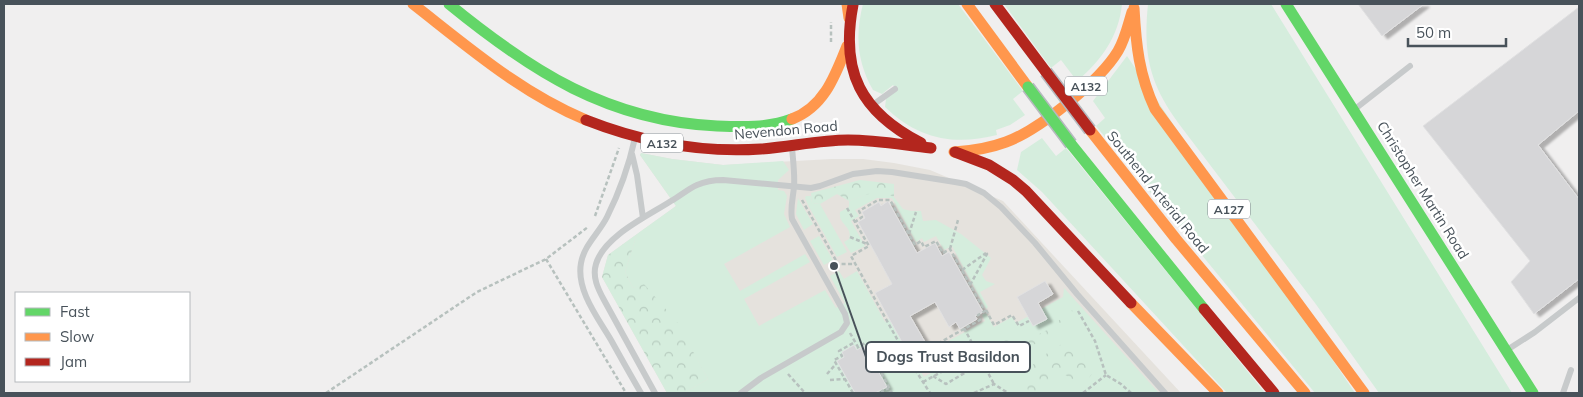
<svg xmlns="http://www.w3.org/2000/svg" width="1583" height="397" font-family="Mulish,sans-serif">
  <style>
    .commercial { fill: #e5e2dd }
    .green { fill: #d5eddd }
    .forest { fill: url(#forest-crowns) }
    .building { fill: #d6d6d8; stroke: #e1e1e2; filter: url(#shadow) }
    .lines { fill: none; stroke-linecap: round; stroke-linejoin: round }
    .path { stroke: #b7c1be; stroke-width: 2.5; stroke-dasharray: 4 2.5; stroke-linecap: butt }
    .lane { stroke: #c7cacb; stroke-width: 6 }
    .fast { stroke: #63d668; stroke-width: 11 }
    .slow { stroke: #ff974d; stroke-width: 11 }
    .jam { stroke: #b3261e; stroke-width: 11 }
    .fast-bridge-casing { stroke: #b5b9be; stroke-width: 14; stroke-linecap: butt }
    .jam-bridge-casing { stroke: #b5b9be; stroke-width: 14; stroke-linecap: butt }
    .fast-bridge { stroke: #63d668; stroke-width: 11 }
    .jam-bridge { stroke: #b3261e; stroke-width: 11 }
    .labels { text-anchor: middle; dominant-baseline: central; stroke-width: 5; stroke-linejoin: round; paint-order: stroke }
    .shield { fill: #fff; stroke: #7f868c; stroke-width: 1 }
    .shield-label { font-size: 12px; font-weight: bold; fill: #48525a }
    .street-label { font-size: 14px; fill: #48525a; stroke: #fff }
    .leader { fill: none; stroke: #48525a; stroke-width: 2 }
    .callout-dot { fill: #48525a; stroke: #fff; stroke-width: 2 }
    .callout { fill: #fff; stroke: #48525a; stroke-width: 2 }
    .callout-label { font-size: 15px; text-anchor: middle; font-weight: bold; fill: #48525a }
  </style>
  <defs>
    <pattern id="forest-crowns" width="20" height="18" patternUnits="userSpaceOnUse" patternTransform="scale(1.25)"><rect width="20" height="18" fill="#d5eddd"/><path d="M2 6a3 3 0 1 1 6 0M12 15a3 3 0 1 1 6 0" fill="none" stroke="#b8cdc0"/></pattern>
    <filter id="shadow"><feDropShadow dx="5.5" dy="3" stdDeviation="1" flood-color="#0004"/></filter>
  </defs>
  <rect width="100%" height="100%" fill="#f0efef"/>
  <!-- commercial -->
  <path class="commercial" d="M641,153L672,159L723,165L832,159H863L894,163L930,170L1003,201L1181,393H667L602,277L608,255L676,206L640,155Z"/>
  <!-- green -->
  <path class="green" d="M863,4H958L1023,91L1013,99L1025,115L1010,125L996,130L997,135C954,146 918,139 885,107L886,99L897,90L893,85L882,94L873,90C857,62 855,35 863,4Z
    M1004,4H1122C1119,36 1101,61 1077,81L1061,60L1051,68Z
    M1148,4H1271L1512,393H1379L1315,303L1179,124C1149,83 1143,54 1148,4Z
    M1127,56L1355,393H1315L1096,126L1105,118L1093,101Z
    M1042,138L1056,156L1066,148L1265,393H1227L1042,192L1017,170L1021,152Z
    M641,153L672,159L723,165L783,161L789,170L778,180V190L784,191L787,196L784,214L790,227L724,264L740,291L805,254L810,262L744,299L759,326L825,290L836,308L845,303L830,276L839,271L844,279L857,271L885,322L889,319L924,377L938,369L937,367L942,365L934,349L985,321L982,315L986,313L994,327L1012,317L1016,323L1063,297L1064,288L1159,393H684L708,379L676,322L644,285L633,288L625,272L637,234L676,206L640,155Z
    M872,192H884L894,197L903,209L911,211H921L923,221L936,220L961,234L991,258L982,275L986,281L995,284L980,292L988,307L986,309L952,246L944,250L936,236L924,242L922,238L916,242L892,198H877L855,210L859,216L851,221L865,246L851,253L844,242L849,239C853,226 838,225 840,212L849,207V201Z
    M806,196H811L812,203L820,204L847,252L837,257L808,205L805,198Z
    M798,198L813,224L804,230L796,214Z
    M819,236L833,260L824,265L810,241Z"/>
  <!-- forest -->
  <path class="forest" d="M860,180L894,184V197C876,189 867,194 849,201L837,194L820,204L812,203L811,193Z
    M637,234L625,272L633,288L644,284L677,322L708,379L684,393H667L602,277L608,255Z
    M1072,310L1075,321L991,369L982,351L1012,337L1029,339L1047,330Z
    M1070,342C1083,347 1089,362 1092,374C1089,378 1085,383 1079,382C1068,379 1061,367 1050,379C1046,383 1046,387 1047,393H1029C1021,373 1033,362 1049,352C1056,347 1062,343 1070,342Z"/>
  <!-- building -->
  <path class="building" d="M1358,4H1424L1382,36Z
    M1579,7V111L1538,145L1579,199V279L1534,314L1511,282L1530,261L1423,126Z
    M888,201L917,253L935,243L942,256L949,252L983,312L975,316L977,319L960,329L956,322L949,327L935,302L910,316L932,354L914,364L875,293L892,284L858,222L865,218L862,212L879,202L881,206Z
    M1045,281L1053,294L1038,303L1047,319L1033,326L1017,297Z
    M854,345L857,350L864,346L887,387L875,393H855L837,361L844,357L842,352Z"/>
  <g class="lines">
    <!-- path -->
    <path class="path" d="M831,42V22
      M802,200L838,264
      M847,208L855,222
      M595,216L619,148
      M909,234L916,212
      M850,237L867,244
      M950,249L958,220
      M546,259L626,393
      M830,269L838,264H855
      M962,270L986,253
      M970,285L987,254L986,253
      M986,310L994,325L1012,315L1019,326L1029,321
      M1078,311L1095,341L1106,375L1121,384L1131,393
      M964,328L994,384
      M850,333L858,347L865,343L892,393
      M788,374L805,393
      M827,374L836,364
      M933,376L946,384L983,362
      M830,380L845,379
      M923,382L943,371L930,348L980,320L978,315L985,311L950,249L943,253L936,241L924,247L921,241L915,245L890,200H878L859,211L862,217L855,222L869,246L851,256L907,357L930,393
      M326,393L477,292L546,259L588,227
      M853,393L834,360L842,356L839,351L855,342
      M883,393L882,391L889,388
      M974,393L994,384L1008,393
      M1083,393L1106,375"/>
    <!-- lane -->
    <path class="lane" d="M874,104L895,89
      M1355,109L1410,66
      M635,138C629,165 619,193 607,217C599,233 584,245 581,263C576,290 598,318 611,340C621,358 631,376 641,393
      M632,154L637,175L643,218
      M1507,350L1535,332L1579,298
      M655,393L604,300C598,289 592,277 596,264C604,236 648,216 671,201C680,196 688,189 697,185C706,181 714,180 723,180L811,188L820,186L853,174L877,171L892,172L955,182L966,184L984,193L1001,207L1035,243L1077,294L1165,393
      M741,393L761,378L841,332L847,323L845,314L792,219C790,208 793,198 794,187C795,174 793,161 792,147
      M1563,393L1571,370"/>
    <!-- fast -->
    <path class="fast" d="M449,4C531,71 608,121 717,126C742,127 768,128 792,119
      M1286,4L1533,393
      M1071,144L1204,309"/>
    <!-- slow -->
    <path class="slow" d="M413,4C468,47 521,93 586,120
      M847,4L849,18
      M967,4L1028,87
      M1134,8C1136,45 1139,75 1155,109L1364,393
      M792,119C824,107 835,76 847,46
      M1090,130L1176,239L1305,393
      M954,152C972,151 990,148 1006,142C1039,130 1100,81 1118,51C1125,39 1128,25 1132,12
      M1131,303L1218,393"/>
    <!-- jam -->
    <path class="jam" d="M995,4L1046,72
      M853,5C840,72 861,112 921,143
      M586,120C642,142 701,153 761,149C790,147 819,140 848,140C876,140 903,145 931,148
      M955,152L989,165L1013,180L1026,191L1131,303
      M1204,309L1274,393"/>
    <defs>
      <path id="fast-bridge" d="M1028,87L1071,144"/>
      <path id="jam-bridge" d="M1046,72L1090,130"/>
    </defs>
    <!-- fast-bridge casing -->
    <use href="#fast-bridge" class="fast-bridge-casing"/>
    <!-- jam-bridge casing -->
    <use href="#jam-bridge" class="jam-bridge-casing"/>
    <!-- fast-bridge -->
    <use href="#fast-bridge" class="fast-bridge"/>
    <!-- jam-bridge -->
    <use href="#jam-bridge" class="jam-bridge"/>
  </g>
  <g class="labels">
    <!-- shield labels -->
    <g class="shield">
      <rect x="1065" y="76.5" width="42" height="19" rx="4"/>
      <rect x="641" y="133.5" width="42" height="19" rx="4"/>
      <rect x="1208" y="199.5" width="42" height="19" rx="4"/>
    </g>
    <g class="shield-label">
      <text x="1086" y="86">A132</text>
      <text x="662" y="143">A132</text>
      <text x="1229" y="209">A127</text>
    </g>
    <!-- street labels -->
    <g class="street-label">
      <text transform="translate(786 130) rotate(-5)">Nevendon Road</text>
      <text transform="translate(1423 190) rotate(58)">Christopher Martin Road</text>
      <text transform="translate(1158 192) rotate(51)">Southend Arterial Road</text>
    </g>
  </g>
  <!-- callouts -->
  <path class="leader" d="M834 266L866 357"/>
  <circle class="callout-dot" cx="834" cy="266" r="5"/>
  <rect class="callout" x="866" y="342" width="164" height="30" rx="5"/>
  <g class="callout-label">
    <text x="948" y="362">Dogs Trust Basildon</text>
  </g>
  <!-- border -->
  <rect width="1583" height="397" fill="none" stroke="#48525a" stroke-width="10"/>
  <!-- legend -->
  <rect x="15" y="292" width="175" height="90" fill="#ffffff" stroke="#b6babd"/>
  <rect x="25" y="308" width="25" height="8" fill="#63d668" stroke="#b6babd"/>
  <text x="60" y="317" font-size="15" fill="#48525a">Fast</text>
  <rect x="25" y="333" width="25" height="8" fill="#ff974d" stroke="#b6babd"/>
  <text x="60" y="342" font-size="15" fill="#48525a">Slow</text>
  <rect x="25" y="358" width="25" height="8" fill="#b3261e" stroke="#b6babd"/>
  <text x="60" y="367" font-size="15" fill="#48525a">Jam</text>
  <!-- scale -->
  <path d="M1408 38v8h98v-8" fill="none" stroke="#48525a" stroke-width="2.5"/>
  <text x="1416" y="38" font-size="15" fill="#48525a" stroke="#ffffff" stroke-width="4" paint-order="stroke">50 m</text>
</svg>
